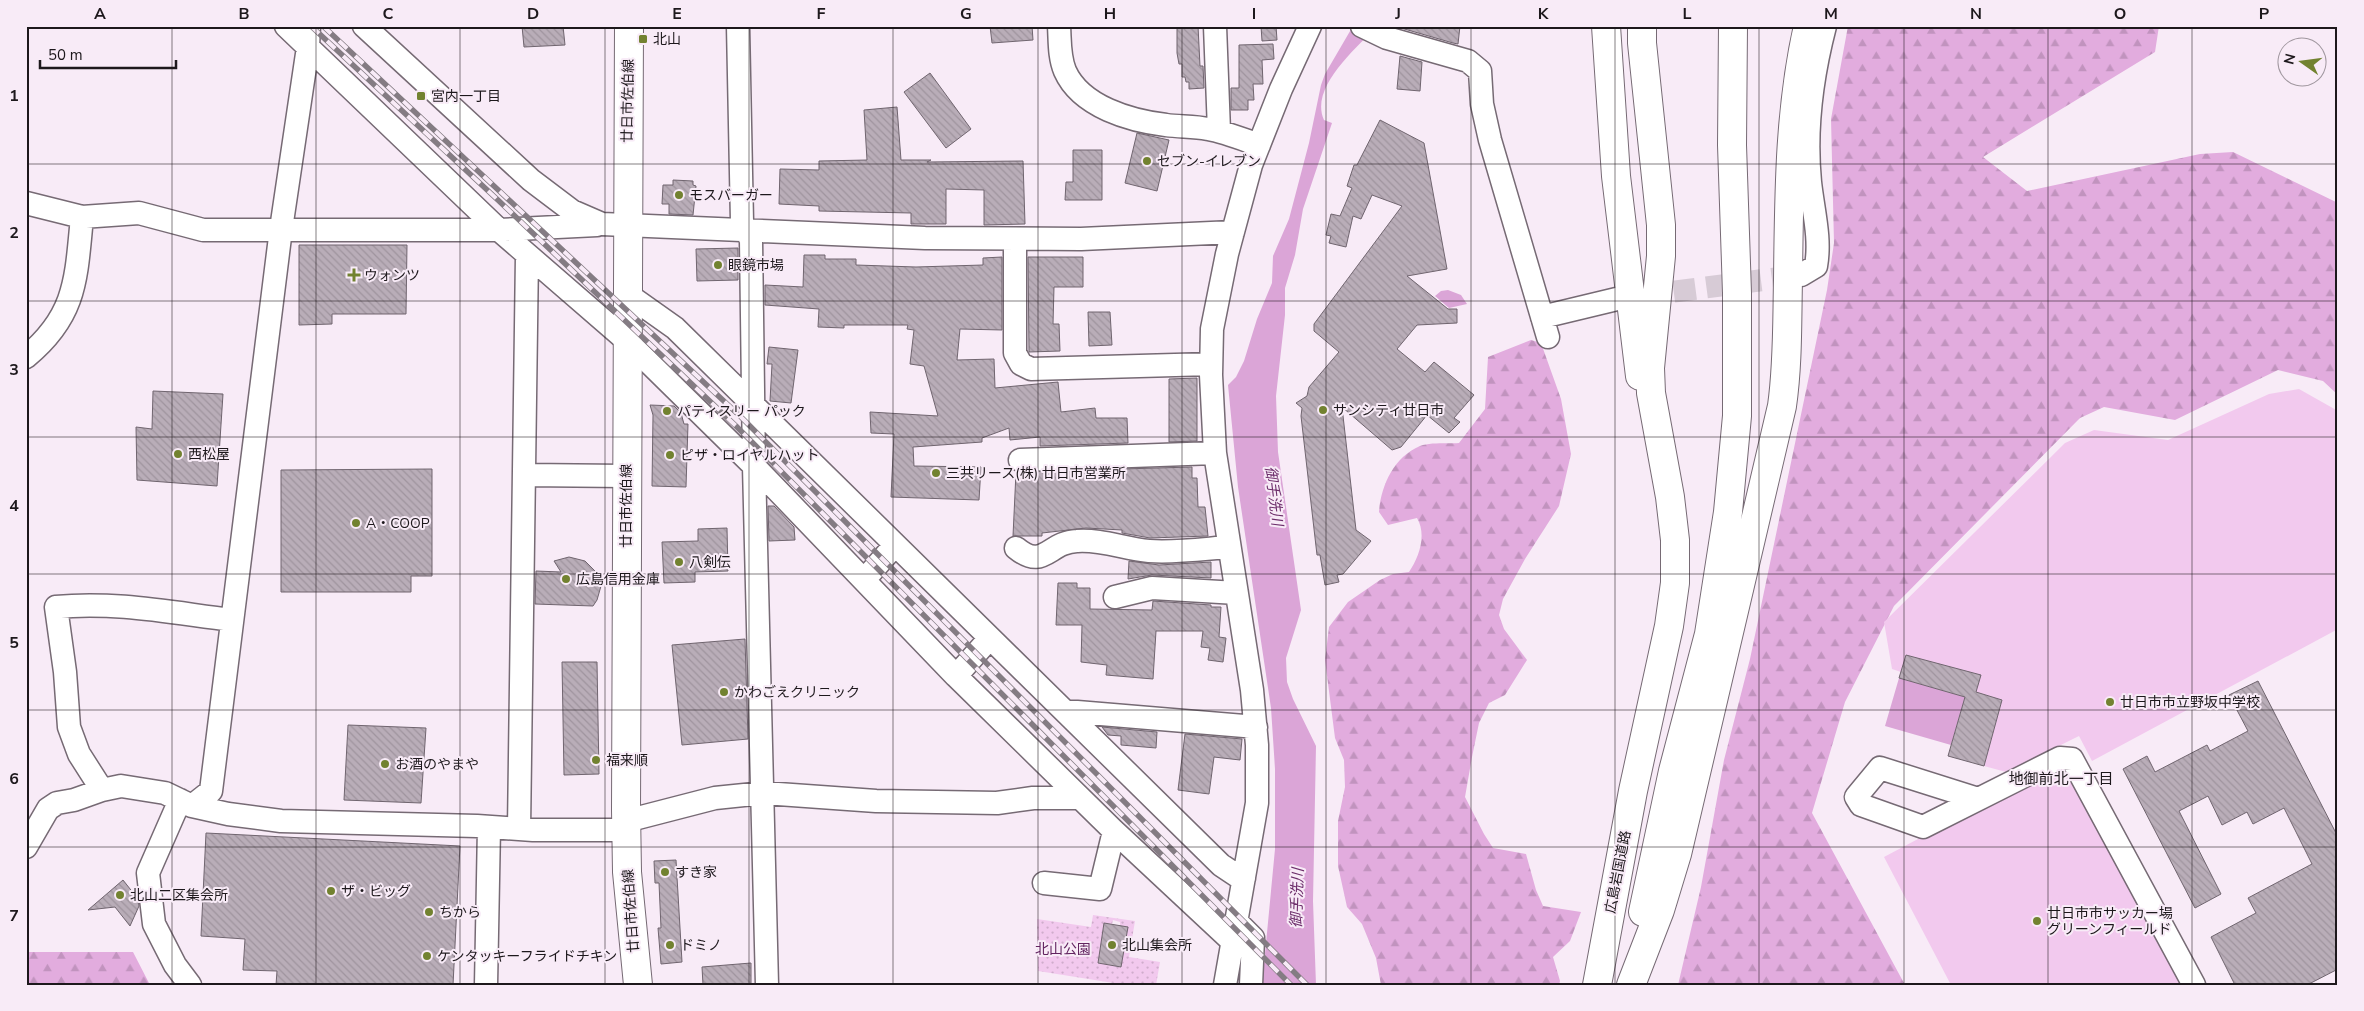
<svg xmlns="http://www.w3.org/2000/svg" width="2364" height="1011" font-family="'Nunito Sans','Noto Sans JP',sans-serif">
  <style>
    .green { fill: url(#green-dots); fill-rule: evenodd }
    .forest { fill: url(#forest-firs) }
    .pitch { fill: #f2c9ee }
    .water { fill: #dba5d7 }
    .building { fill: url(#building-back-hatch); stroke: #70656f }
    .lines { fill: none; stroke-linecap: round; stroke-linejoin: round }
    .minor-tunnel { stroke: #d7cbd6; stroke-width: 22; stroke-dasharray: 22 11; stroke-linecap: butt }
    .minor-casing { stroke: #766a74; stroke-width: 25 }
    .major-casing { stroke: #766a74; stroke-width: 30 }
    .highway-casing { stroke: #766a74; stroke-width: 30 }
    .minor { stroke: #fff; stroke-width: 22 }
    .major { stroke: #fff; stroke-width: 28 }
    .highway { stroke: #fff; stroke-width: 28 }
    .rail-casing { stroke: #847c83; stroke-width: 5.5 }
    .rail { stroke: #f8ebf7; stroke-width: 4; stroke-dasharray: 11; stroke-linecap: butt }
    .grid { fill: none; stroke: #1d181c; stroke-width: 1; stroke-opacity: 0.55 }
    .poi-dot { fill: #728230; stroke: #f8ebf7; stroke-width: 2 }
    .labels { text-anchor: middle; dominant-baseline: central; stroke-width: 4; stroke-linejoin: round; paint-order: stroke }
    .poi-label { font-size: 14px; fill: #1d181c; stroke: #f8ebf7; text-anchor: start }
    .street-label { font-size: 14px; fill: #1d181c; stroke: #f8ebf7 }
    .park-label { font-size: 14px; fill: #622460; stroke: #f8ebf7 }
    .water-label { font-size: 15px; font-style: italic; fill: #6d2e6b; stroke: #f8ebf7 }
    .neighbourhood-label { font-size: 15px; fill: #1d181c; stroke: #f8ebf7 }
    .neatline { fill: none; stroke: #1d181c; stroke-width: 2 }
    .grid-label { font-size: 16px; text-anchor: middle; font-weight: bold; fill: #1d181c }
  </style>
  <defs>
    <pattern id="green-dots" width="8" height="8" patternUnits="userSpaceOnUse" patternTransform="scale(1.25)"><rect width="8" height="8" fill="#f2c9ee"/><path d="M2 2h.1M6 6h.1" fill="none" stroke="#cfaccc" stroke-width="1.8" stroke-linecap="round"/></pattern>
    <pattern id="forest-firs" width="22" height="20" patternUnits="userSpaceOnUse" patternTransform="scale(1.25)"><rect width="22" height="20" fill="#e2acde"/><path d="M5 1l3.5 6h-7zM16 11l3.5 6h-7z" fill="#c193be"/></pattern>
    <pattern id="building-back-hatch" width="6" height="6" patternUnits="userSpaceOnUse" patternTransform="scale(1.25)"><rect width="6" height="6" fill="#b9adb8"/><path d="M-1 5l2 2M0 0l6 6M5-1l2 2" fill="none" stroke="#9f949e"/></pattern>
  </defs>
  <rect width="100%" height="100%" fill="#f8ebf7"/>
  <!-- green -->
  <path class="green" d="M1093,915L1135,921L1129,957L1160,962L1156,985H1126L1038,971L1037,919L1091,927ZM1113,920L1120,922L1121,967L1098,963L1104,923L1112,924Z"/>
  <!-- forest -->
  <path class="forest" d="M1848,26H2159L2155,52L1983,157L2027,191L2200,154L2233,152L2338,203V395L2323,381L2278,370L2175,420L2104,407L2080,418L1894,606L1845,702L1812,813L1905,985H1678L1701,887L1724,760L1750,659L1827,290L1834,243L1831,119Z
    M1531,340L1541,343L1561,399L1571,454L1559,506L1525,559L1503,599L1499,615L1504,629L1527,660L1505,695L1489,703L1479,723L1472,757L1465,797L1484,834L1493,848L1526,854L1536,890L1543,906L1581,912L1570,941L1553,957L1560,981L1559,985H1381L1376,958L1362,924L1347,907L1338,866V821L1345,787L1344,760L1335,738L1325,660L1329,627L1348,602L1380,580L1393,574L1409,572C1419,557 1427,535 1417,518L1388,525L1379,512C1381,485 1394,457 1420,446C1431,442 1448,444 1459,443L1485,409L1488,357Z
    M26,952H133L150,985H26Z"/>
  <!-- pitch -->
  <path class="pitch" d="M2299,389L2338,411V629L2092,761L2079,736L2006,772L1984,766L2002,700L1976,692L1980,675L1906,655L1901,672L1892,669L1884,622L2065,443L2094,430L2168,440L2269,394Z
    M2071,758L2190,985H1951L1884,857Z"/>
  <!-- water -->
  <path class="water" d="M1353,26H1377C1357,48 1309,87 1324,120L1332,123L1303,209L1295,255L1285,288V315L1276,396L1278,452L1301,610L1286,658L1287,682L1293,699L1316,746L1313,901L1316,985H1262L1275,849V769L1271,708L1238,487L1228,385L1236,377L1244,361L1257,319L1272,283L1273,256L1289,219L1309,143L1321,85L1325,74Z
    M1448,290L1461,295L1467,304L1449,308L1435,296L1441,291Z
    M1899,678L1965,697L1951,745L1885,726Z"/>
  <!-- building -->
  <path class="building" d="M522,26H563L565,45L524,47Z
    M990,26H1032L1033,40L992,43Z
    M1177,26H1198L1200,66H1203L1204,88L1189,89V82H1186L1185,77H1182V64H1179L1177,53Z
    M1261,26H1276L1277,40L1262,41Z
    M1394,26H1460L1458,44L1453,43Z
    M1273,44L1274,59L1262,60L1263,84H1253L1254,100H1248V110H1231V88H1239V45Z
    M1400,56L1422,62L1420,91L1397,89Z
    M930,73L971,129L946,148L904,92Z
    M897,107L901,160H931L927,162L1023,161L1025,224L984,225V190L946,189V224H911V213L819,211V206L779,204L780,169L819,170V161L867,160L864,110Z
    M1380,120L1424,143L1447,269L1407,276L1448,309H1457V323L1417,325L1397,349L1425,372L1434,362L1474,395L1454,418L1460,422L1449,433L1427,415L1401,447L1392,450L1342,407L1356,530L1371,541L1343,574L1337,575L1339,582L1325,585L1320,555H1317L1301,416L1302,408L1296,403L1307,396L1309,387L1339,352L1314,331V324L1402,206L1372,195L1361,219L1353,216L1346,247L1329,243L1331,236L1326,235L1331,214L1340,216L1352,188L1347,186L1354,165H1357Z
    M1137,133L1169,140L1157,191L1125,183Z
    M1073,150H1102V200H1065L1066,182H1073Z
    M673,180L693,181V185L696,186L693,215L669,214V204H662L663,185H673Z
    M299,245H407L406,314H332V324L299,325Z
    M738,248V280L697,281L696,249Z
    M804,255H825V259H856V265L916,267L983,265V258L1002,257V330L960,329L957,360L994,359L995,388L1058,382L1061,412L1095,408L1096,418H1127L1128,443L1040,446V437L1010,440L1009,428L982,438V442L913,447L914,466L981,467L979,500L891,497L894,434L871,433L870,412L938,416L924,366L910,364L914,330L907,329L908,325H844V328L818,327L819,309L765,305V285L803,287Z
    M1028,257H1083V287H1054L1053,324H1059L1060,351L1029,352Z
    M1088,312H1110L1112,345L1089,346Z
    M769,347L798,350L791,403L770,401L772,364H767Z
    M1197,378V441L1169,442V379Z
    M153,391L223,394L217,486L137,480L136,427L152,429Z
    M650,405L674,406L681,413L684,424H688L686,487L652,486L653,415Z
    M1192,467V478H1197L1198,507H1205L1208,536L1150,538L1122,533V530L1086,528L1042,533V536H1013L1016,472Z
    M432,469V576H411V592H281V470Z
    M768,506H774L794,527L795,540L769,541Z
    M727,528L728,571L695,572V582L664,583L662,542L698,541V529Z
    M569,557L585,561L596,572L601,586L597,600L593,606L535,604L536,571L561,572L554,561Z
    M1129,561L1159,565L1211,562V578L1152,575L1128,579Z
    M1058,583H1077V588H1090V609L1152,610L1153,601L1211,605V607H1221L1219,637L1226,638L1223,662L1208,660L1210,648L1201,647L1203,631H1156L1153,679L1106,675L1107,665L1081,662L1082,625H1056Z
    M745,639L748,739L682,745L672,645Z
    M1906,655L1981,675L1976,692L2002,700L1984,766L1948,756L1965,697L1899,678Z
    M562,662H597L599,774L564,775Z
    M2258,681L2338,837V969L2307,985H2235L2211,937L2256,913L2248,898L2312,864L2284,808L2253,824L2247,812L2222,825L2208,796L2179,811L2221,894L2195,908L2123,769L2147,756L2155,772L2207,745L2210,751L2248,731L2229,695Z
    M348,725L426,728L421,803L344,800Z
    M1102,727L1157,732L1156,748L1121,745V736L1108,735Z
    M1185,734L1242,739L1240,760L1214,757L1209,794L1178,790Z
    M206,833L460,846L453,985H276L277,971L243,970L245,939L201,936Z
    M676,860L682,962L661,964L658,928H661L659,883H655L654,861Z
    M123,880L138,899L139,906L130,926L115,907L88,910Z
    M1104,923L1128,927L1121,967L1098,963Z
    M751,963V985H703L702,967Z"/>
  <g class="lines">
    <!-- minor-tunnel -->
    <path class="minor-tunnel" d="M1641,296L1801,275"/>
    <defs>
      <path id="minor" d="M286,26L499,230L626,340L754,466L956,676L1114,831L1233,942
        M364,26L531,180L572,211L602,224L925,238L1081,239L1233,232
        M738,26L742,222L751,240L754,466L767,985
        M1059,26C1060,41 1059,57 1065,71C1081,107 1131,121 1166,125C1180,127 1194,126 1208,129C1225,132 1242,139 1259,145
        M1215,26L1219,131
        M1362,26L1387,38L1468,61L1480,71L1482,104L1490,140L1548,337
        M26,203L82,217
        M1015,239V353L1021,364L1031,369L1211,364
        M1801,275L1816,266C1821,238 1813,210 1810,182C1805,131 1812,76 1825,26
        M627,294L675,328L1221,865L1236,875L1244,878
        M1542,317L1621,298
        M26,357C77,315 76,278 82,217L139,213L203,230H499L597,225
        M1020,460L1215,453
        M525,475L626,476
        M1016,548C1044,571 1048,542 1077,541C1101,539 1125,549 1149,551C1175,553 1203,549 1229,547
        M864,580L895,545
        M1115,597L1152,588L1237,593
        M956,676L990,638
        M1066,712H1077L1256,727
        M102,790L79,754L69,727L65,672L56,607C115,601 173,613 232,620
        M1978,799L1880,768L1856,797L1861,805L1923,827L2060,758L2072,759L2194,985
        M180,800L148,873L154,924L175,965L190,985
        M192,806L211,791L281,229L308,47L309,26
        M626,821L715,798L764,793L876,801L997,803L1033,798H1080
        M519,829L527,255
        M26,847L48,809L57,803L74,800L102,790L121,786L165,793L192,806L228,814L281,821L477,826L533,830H627
        M1044,883L1100,889L1114,831
        M1237,922L1253,938L1251,985
        M486,985L489,827
        M1225,985L1257,803V745L1252,690L1215,453L1211,375L1212,329L1227,254L1251,165L1281,89L1310,26"/>
      <path id="major" d="M629,26L626,810L627,872L638,985"/>
      <path id="highway" d="M1606,26L1616,176L1640,376
        M1643,912L1673,771L1709,634L1728,512L1737,416V293L1732,145L1733,26
        M1597,985L1633,791L1669,626L1675,583V540L1670,497L1651,393L1650,368L1661,256V225L1642,43V26
        M1631,985L1660,910L1677,854L1782,406C1788,364 1787,322 1788,280C1789,195 1789,110 1808,26"/>
    </defs>
    <!-- minor casing -->
    <use href="#minor" class="minor-casing"/>
    <!-- major casing -->
    <use href="#major" class="major-casing"/>
    <!-- highway casing -->
    <use href="#highway" class="highway-casing"/>
    <!-- minor -->
    <use href="#minor" class="minor"/>
    <!-- major -->
    <use href="#major" class="major"/>
    <!-- highway -->
    <use href="#highway" class="highway"/>
    <defs>
      <path id="rail" d="M311,26L499,201L736,426L1291,985
        M323,26L742,418L1307,985"/>
    </defs>
    <!-- rail casing -->
    <use href="#rail" class="rail-casing"/>
    <!-- rail -->
    <use href="#rail" class="rail"/>
  </g>
  <!-- grid -->
  <path class="grid" d="M172,26V985M316,26V985M460,26V985M605,26V985M749,26V985M893,26V985M1038,26V985M1182,26V985M1326,26V985M1471,26V985M1615,26V985M1759,26V985M1904,26V985M2048,26V985M2192,26V985M26,164H2338M26,301H2338M26,437H2338M26,574H2338M26,710H2338M26,847H2338"/>
  <!-- markers -->
  <g class="poi-dot">
    <rect x="638" y="34" width="10" height="10" rx="2.5"/>
    <rect x="416" y="91" width="10" height="10" rx="2.5"/>
    <circle cx="1147" cy="161" r="5"/>
    <circle cx="679" cy="195" r="5"/>
    <circle cx="718" cy="265" r="5"/>
    <path d="M351.5 267.5h5v5h5v5h-5v5h-5v-5h-5v-5h5z"/>
    <circle cx="1323" cy="410" r="5"/>
    <circle cx="667" cy="411" r="5"/>
    <circle cx="178" cy="454" r="5"/>
    <circle cx="670" cy="455" r="5"/>
    <circle cx="936" cy="473" r="5"/>
    <circle cx="356" cy="523" r="5"/>
    <circle cx="679" cy="562" r="5"/>
    <circle cx="566" cy="579" r="5"/>
    <circle cx="724" cy="692" r="5"/>
    <circle cx="2110" cy="702" r="5"/>
    <circle cx="596" cy="760" r="5"/>
    <circle cx="385" cy="764" r="5"/>
    <circle cx="665" cy="872" r="5"/>
    <circle cx="331" cy="891" r="5"/>
    <circle cx="120" cy="895" r="5"/>
    <circle cx="429" cy="912" r="5"/>
    <circle cx="2037" cy="921" r="5"/>
    <circle cx="670" cy="945" r="5"/>
    <circle cx="1112" cy="945" r="5"/>
    <circle cx="427" cy="956" r="5"/>
  </g>
  <g class="labels">
    <!-- poi labels -->
    <g class="poi-label">
      <text x="653" y="39">北山</text>
      <text x="431" y="96">宮内一丁目</text>
      <text x="1157" y="161">セブン-イレブン</text>
      <text x="689" y="195">モスバーガー</text>
      <text x="728" y="265">眼鏡市場</text>
      <text x="364" y="275">ウォンツ</text>
      <text x="1333" y="410">サンシティ廿日市</text>
      <text x="677" y="411">パティスリー パック</text>
      <text x="188" y="454">西松屋</text>
      <text x="680" y="455">ピザ・ロイヤルハット</text>
      <text x="946" y="473">三共リース(株) 廿日市営業所</text>
      <text x="366" y="523">A・COOP</text>
      <text x="689" y="562">八剣伝</text>
      <text x="576" y="579">広島信用金庫</text>
      <text x="734" y="692">かわごえクリニック</text>
      <text x="2120" y="702">廿日市市立野坂中学校</text>
      <text x="606" y="760">福来順</text>
      <text x="395" y="764">お酒のやまや</text>
      <text x="675" y="872">すき家</text>
      <text x="341" y="891">ザ・ビッグ</text>
      <text x="130" y="895">北山二区集会所</text>
      <text x="439" y="912">ちから</text>
      <text x="2047" y="913">廿日市市サッカー場<tspan x="2047" dy="16">グリーンフィールド</tspan></text>
      <text x="680" y="945">ドミノ</text>
      <text x="1122" y="945">北山集会所</text>
      <text x="437" y="956">ケンタッキーフライドチキン</text>
    </g>
    <!-- street labels -->
    <g class="street-label">
      <text transform="translate(628 101) rotate(-89)">廿日市佐伯線</text>
      <text transform="translate(626 506) rotate(-90)">廿日市佐伯線</text>
      <text transform="translate(1618 872) rotate(-79)">広島岩国道路</text>
      <text transform="translate(631 911) rotate(-94)">廿日市佐伯線</text>
    </g>
    <!-- park labels -->
    <g class="park-label">
      <text x="1063" y="949">北山公園</text>
    </g>
    <!-- water labels -->
    <g class="water-label">
      <text transform="translate(1274 496) rotate(83)">御手洗川</text>
      <text transform="translate(1297 898) rotate(-88)">御手洗川</text>
    </g>
    <!-- neighbourhood labels -->
    <g class="neighbourhood-label">
      <text x="2061" y="779">地御前北一丁目</text>
    </g>
  </g>
  <!-- border -->
  <rect width="2364" height="1011" fill="none" stroke="#f8ebf7" stroke-width="55"/>
  <!-- north arrow -->
  <g transform="translate(2302 62) rotate(284)"><circle r="24" fill="#f8ebf7" stroke="#a0979f"/>
  <path d="M0-4L9 19L0 12L-9 19Z" fill="#728230"/>
  <text y="-8" font-size="14" font-weight="bold" text-anchor="middle" fill="#1d181c">N</text>
  </g>
  <!-- scale -->
  <path d="M40 60v8h136v-8" fill="none" stroke="#1d181c" stroke-width="2.5"/>
  <text x="48" y="60" font-size="15" fill="#1d181c" stroke="#f8ebf7" stroke-width="4" paint-order="stroke">50 m</text>
  <rect x="28" y="28" width="2308" height="956" class="neatline"/>
  <g class="grid-label">
    <text x="100" y="19">A</text>
    <text x="244" y="19">B</text>
    <text x="388" y="19">C</text>
    <text x="533" y="19">D</text>
    <text x="677" y="19">E</text>
    <text x="821" y="19">F</text>
    <text x="966" y="19">G</text>
    <text x="1110" y="19">H</text>
    <text x="1254" y="19">I</text>
    <text x="1398" y="19">J</text>
    <text x="1543" y="19">K</text>
    <text x="1687" y="19">L</text>
    <text x="1831" y="19">M</text>
    <text x="1976" y="19">N</text>
    <text x="2120" y="19">O</text>
    <text x="2264" y="19">P</text>
    <text x="14" y="101">1</text>
    <text x="14" y="238">2</text>
    <text x="14" y="375">3</text>
    <text x="14" y="511">4</text>
    <text x="14" y="648">5</text>
    <text x="14" y="784">6</text>
    <text x="14" y="921">7</text>
  </g>
</svg>
